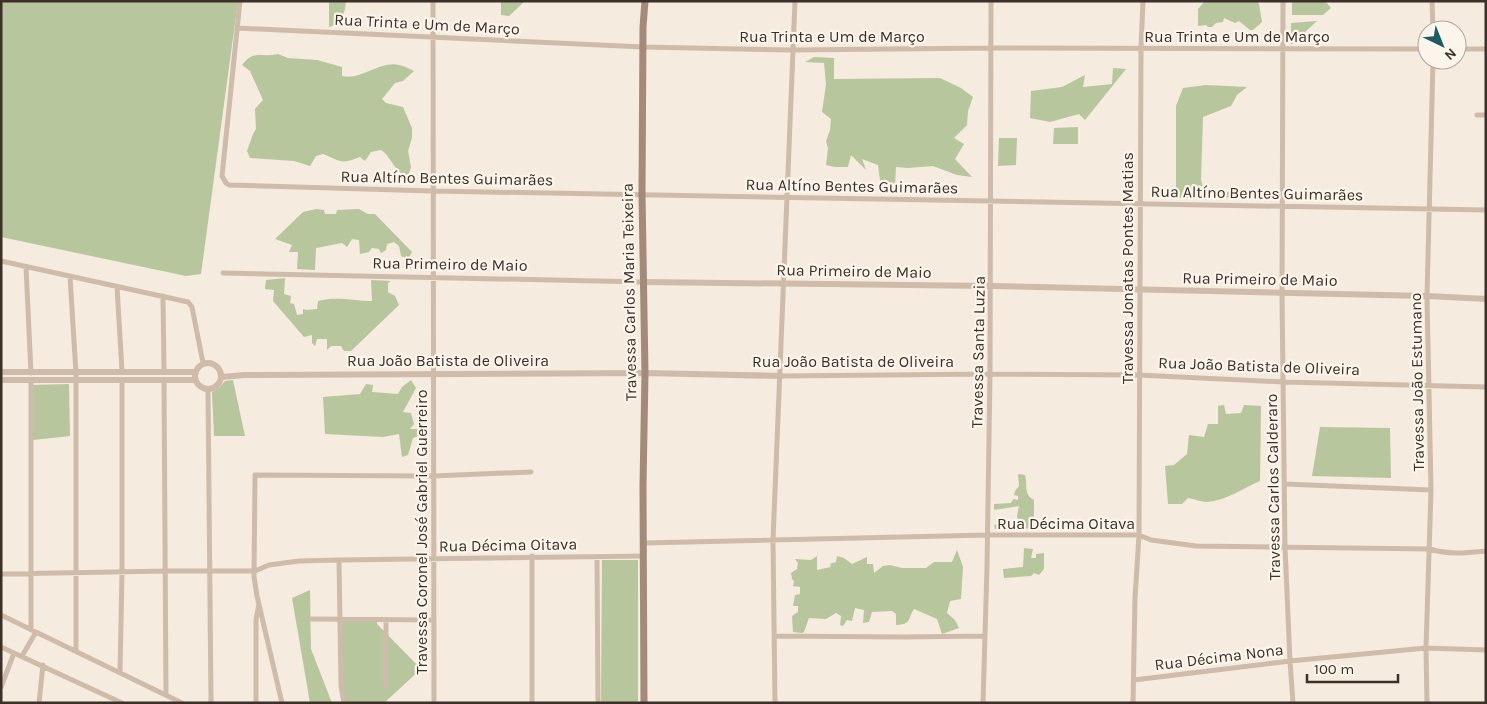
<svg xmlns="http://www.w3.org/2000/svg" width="1487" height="704" font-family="Karla,sans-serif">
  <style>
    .green { fill: #b7c69c }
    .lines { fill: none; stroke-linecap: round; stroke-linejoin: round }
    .minor { stroke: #cfbba9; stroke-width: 5 }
    .tertiary { stroke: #cfbba9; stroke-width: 6 }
    .secondary { stroke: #a38a7a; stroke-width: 7 }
    .labels { text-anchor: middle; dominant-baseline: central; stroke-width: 4.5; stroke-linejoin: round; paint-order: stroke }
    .street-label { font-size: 16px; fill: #3c3029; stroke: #fcf5ec }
  </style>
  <rect width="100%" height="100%" fill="#f5ebdf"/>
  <!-- green -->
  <path class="green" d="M1,1H238L201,274L186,276L1,237Z
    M329,1H346L345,9L340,23L329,27Z
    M501,1H525L509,16L501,15Z
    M1205,1H1257L1259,4L1262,22L1253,30H1250L1239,21L1235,23L1224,18L1223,22L1216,23L1212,27H1208L1206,25L1198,26V9Z
    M1292,1H1325L1331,8L1323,15H1292Z
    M1317,21L1291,45V23Z
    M278,54L288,58L317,60L342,67V76C361,81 380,60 399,65C404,66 410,69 414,71L403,81L395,83L382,99L386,103L403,107L412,128V138L408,151L411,167L409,174L407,176C394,172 391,156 381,150L371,152L365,161L360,157C340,165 341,161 323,154L316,156L310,166L294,161L250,158L247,151L253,134L256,129L255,109L263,100L250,71L242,65C254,49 261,58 278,54Z
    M814,57L834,58V79L940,78L961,88L973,97L968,111L967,125L954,138L964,144L955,159L972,177L957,175L933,166L908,168L896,167L895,185L881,188L878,165L862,159L866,170L851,155L848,167H835L826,165L828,148L826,141L830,130L831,119L822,112L826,84L824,63L805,62Z
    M1113,68L1126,69L1085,120L1079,114L1050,122L1030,118L1031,91L1062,87L1085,75L1083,87L1112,84Z
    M1206,85L1247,87L1237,95L1231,106L1203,117L1201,179L1203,189L1272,197L1176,198V106L1183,88Z
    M1078,127V144H1053L1054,128Z
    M999,138H1017L1016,165L998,166Z
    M316,209L324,210L325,214H336L337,210L359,209L368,214H375L412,252L409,258L411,262V269L405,258L401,256L399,246L394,242L387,244L386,250L381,253L379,249L372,248L369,252L360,254L359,240L352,239L347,247L342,243L316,248L315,270L297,269L298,252H289L292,245L275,239L303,212Z
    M285,278L284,294L291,296L290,303L294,304L297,315L303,314V309L306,310L317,309L318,301C338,296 352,301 372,301L371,280L391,281L388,283V292L395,296L399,305L351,351H344L341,346H331L327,350V339H317L315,346L312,343V335L304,337L273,301L274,290L265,289L266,280Z
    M233,380L245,436H214L212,392L220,387L225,381Z
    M411,380L416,388L403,412L411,413L414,424L410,429H420L421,435L413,438L408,455L402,457L399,434L383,437L325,434L323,397L360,394L366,384L373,385L372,392L398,394L402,387Z
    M69,384L70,436L33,440L32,385Z
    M1224,405L1226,414L1241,413L1244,405L1261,406L1260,481C1244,488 1225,501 1207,502C1202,502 1194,499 1188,498L1182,504H1168L1165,466L1174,465L1187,454L1189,435L1204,437L1208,424H1218V406Z
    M1320,427L1390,428L1391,478L1312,476Z
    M1018,474L1025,475C1028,486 1023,494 1034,500V528L1004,530L995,529L994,525C1003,523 1009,522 1017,526L1019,524L1017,516L1019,506L994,510V504L1011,503L1013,499L1018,500V496L1014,495L1015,491L1019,486Z
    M1024,548L1033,549L1031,558H1036V554L1044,553V569L1039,575L1034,573L1031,576L1004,578L1003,569L1023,567Z
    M957,550L963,567L961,599L950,601L947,613L955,620L959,628L942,634L937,619L914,609C907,620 912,624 896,625V614L892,611L872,612L869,622L863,623L864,610L855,608L852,621L847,620L843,626L840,625L841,616L836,613L826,619L809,618L804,632L802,633L793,632L792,616L798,612V606H793L795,595L800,594V587L793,586L794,581L792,579L791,573L797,569L798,563L795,559L811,560L817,556V570L831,567L830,564L836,562L837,556L844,558L852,564L867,557V564H873L874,573L883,566L890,565L902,568H926L934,562H952Z
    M602,560H638V703H601Z
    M310,590L311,649L332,703H310L292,598Z
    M341,620H377V624L421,669L384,703H344L341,683Z"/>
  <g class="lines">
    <!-- minor -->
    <path class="minor" d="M240,1L222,176L226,183L229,185L432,191L1486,210
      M433,1L434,703
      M1283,1L1282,293L1285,547L1290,661L1293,703
      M1432,1L1433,30
      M237,28L643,47L793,50L991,48L1427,49
      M1457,49H1486
      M1477,115H1486
      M1,261L188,302L192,307L203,363
      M26,267L31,373
      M223,273L643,282
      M70,277L76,373V651
      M117,287L122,371
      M163,296L164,372
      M781,376L990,374L1139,375L1284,382L1486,387
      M31,380V630
      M164,380L166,695
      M208,389L211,703
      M1285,484L1431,490
      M644,543L987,535H1139L1151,540L1196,546L1430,549C1449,555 1466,553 1486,551
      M597,557L598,703
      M339,560L341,686L344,703
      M1,574L167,571H255L269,565L299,561L339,560L644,556
      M1,615L182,703
      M312,619L433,620
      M386,620V686
      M774,636L904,637L985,636
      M1,647L122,703
      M22,656L36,632
      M120,673L122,572V380
      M1134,680L1290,661L1426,648L1486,650
      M1,687L14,653
      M39,703L43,665
      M256,703V620L259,604
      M282,703L257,596L254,577L255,475L433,476L531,472
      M532,703V556
      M775,703L773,540L795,1
      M983,703L987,567L990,374L991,1
      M1133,703L1135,598L1139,535L1141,48L1143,1
      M1427,703L1426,648L1431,490L1427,296L1433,60"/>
    <!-- tertiary -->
    <path class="tertiary" d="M643,282L991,286L1427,296L1486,299
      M195 376a13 13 0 1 1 26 0a13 13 0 1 1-26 0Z
      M1,372H195
      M221,377L245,375L645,373L781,376
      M1,380H195"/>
    <!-- secondary -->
    <path class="secondary" d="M644,703L643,486L645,373L642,194L643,27L645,1"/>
  </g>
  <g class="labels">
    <!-- street labels -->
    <g class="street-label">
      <text transform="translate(427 24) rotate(3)">Rua Trinta e Um de Março</text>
      <text x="832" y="36">Rua Trinta e Um de Março</text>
      <text x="1237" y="36">Rua Trinta e Um de Março</text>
      <text transform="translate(447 178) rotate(1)">Rua Altíno Bentes Guimarães</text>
      <text transform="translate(852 186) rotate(1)">Rua Altíno Bentes Guimarães</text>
      <text transform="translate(1257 193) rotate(1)">Rua Altíno Bentes Guimarães</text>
      <text transform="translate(450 264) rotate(1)">Rua Primeiro de Maio</text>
      <text transform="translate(1127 268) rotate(-90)">Travessa Jonatas Pontes Matias</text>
      <text transform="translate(854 271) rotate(1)">Rua Primeiro de Maio</text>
      <text transform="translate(1260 279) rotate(1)">Rua Primeiro de Maio</text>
      <text transform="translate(629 292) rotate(-91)">Travessa Carlos Maria Teixeira</text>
      <text transform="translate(978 352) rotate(-89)">Travessa Santa Luzia</text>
      <text x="448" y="360">Rua João Batista de Oliveira</text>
      <text x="853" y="361">Rua João Batista de Oliveira</text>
      <text transform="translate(1259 366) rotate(2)">Rua João Batista de Oliveira</text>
      <text transform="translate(1417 382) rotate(-91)">Travessa João Estumano</text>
      <text transform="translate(1273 487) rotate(-91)">Travessa Carlos Calderaro</text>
      <text x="1066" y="523">Rua Décima Oitava</text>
      <text transform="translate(421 532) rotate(-90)">Travessa Coronel José Gabriel Guerreiro</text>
      <text transform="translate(508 545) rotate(-1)">Rua Décima Oitava</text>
      <text transform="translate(1219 657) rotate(-7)">Rua Décima Nona</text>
    </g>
  </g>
  <!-- border -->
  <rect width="1487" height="704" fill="none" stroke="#3c3029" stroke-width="5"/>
  <!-- north arrow -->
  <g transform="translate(1442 45) rotate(137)"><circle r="24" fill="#fcf5ec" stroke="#afa69e"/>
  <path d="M0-4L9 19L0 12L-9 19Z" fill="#1a5c62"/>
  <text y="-8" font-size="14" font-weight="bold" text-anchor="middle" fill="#3c3029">N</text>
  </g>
  <!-- scale -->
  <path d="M1307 674v8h91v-8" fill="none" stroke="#3c3029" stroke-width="2.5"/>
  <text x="1314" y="674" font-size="15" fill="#3c3029" stroke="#fcf5ec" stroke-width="4" paint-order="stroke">100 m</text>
</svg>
